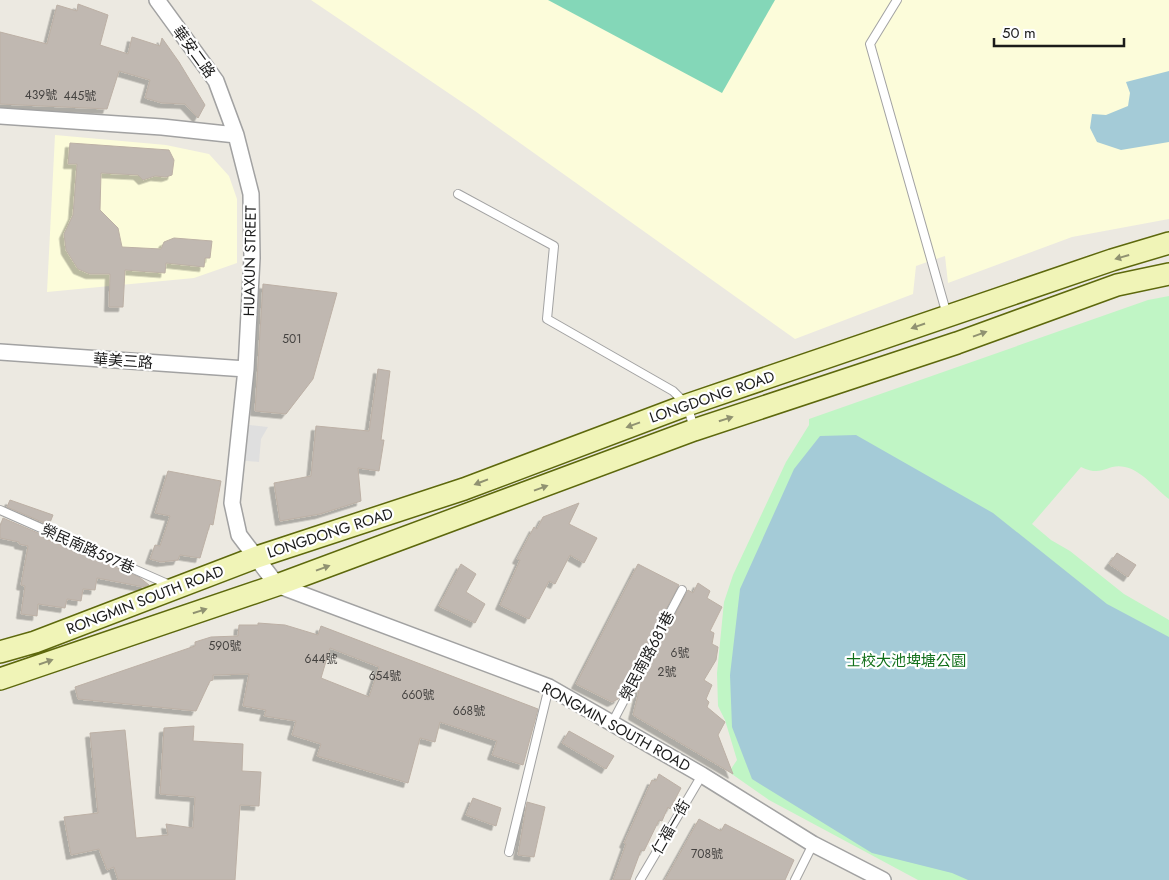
<svg xmlns="http://www.w3.org/2000/svg" width="1169" height="880" font-family="Jost,'Noto Sans TC',sans-serif">
  <style>
    .education { fill: #fcfcda }
    .park { fill: #c0f5c5 }
    .pitch { fill: #84d7b8 }
    .parking { fill: #dfdfdf }
    .water { fill: #a4cbd7 }
    .building { fill: #c0b8b1; stroke: #bcb0a5; fill-rule: evenodd; filter: url(#shadow) }
    .lines { fill: none; stroke-linecap: round; stroke-linejoin: round }
    .lane-casing { stroke: #a2a2a2; stroke-width: 10 }
    .street-casing { stroke: #a2a2a2; stroke-width: 18 }
    .secondary-casing { stroke: #5d680c; stroke-width: 24 }
    .lane { stroke: #fff; stroke-width: 8 }
    .street { stroke: #fff; stroke-width: 15 }
    .secondary { stroke: #f0f4b7; stroke-width: 21 }
    .oneway { fill: #909271 }
    .labels { text-anchor: middle; dominant-baseline: central; stroke-width: 4.5; stroke-linejoin: round; paint-order: stroke }
    .number-label { font-size: 12px; fill: #444240 }
    .street-label { font-size: 15px; fill: #1b1b1b; stroke: #fff }
    .park-label { font-size: 15px; fill: #12701b; stroke: #fff }
  </style>
  <defs>
    <filter id="shadow"><feDropShadow dx="-4.5" dy="4.5" stdDeviation="0" flood-color="#0004"/></filter>
  </defs>
  <rect width="100%" height="100%" fill="#ece9e1"/>
  <!-- education -->
  <path class="education" d="M311,0H1169V219L1072,237L948,283L945,256L930,261L916,266L913,294L795,339L475,111Z
    M55,135L166,145L209,154L229,176L237,199V263L194,278L47,292Z"/>
  <!-- park -->
  <path class="park" d="M1169,296V499C1157,490 1141,470 1125,467C1106,463 1104,478 1081,467L1032,524L1051,540L1070,551L1124,594L1169,620V880H918L769,800L729,772L737,760L725,720L718,706L717,673L724,602L733,575L786,462L809,425V419L1148,300Z"/>
  <!-- pitch -->
  <path class="pitch" d="M548,0H775L722,93Z"/>
  <!-- parking -->
  <path class="parking" d="M241,424L268,427L261,439L259,462L237,460Z"/>
  <!-- water -->
  <path class="water" d="M1169,71V142L1121,150L1097,142L1090,128L1092,114L1106,115L1128,106L1130,93L1126,82Z
    M856,435L993,513L1107,604L1169,637V880H968L952,873L872,853L752,779L732,727L730,675L740,589L794,469L820,436Z"/>
  <!-- building -->
  <path class="building" d="M78,4L108,15L100,45L128,54L132,37L160,46L162,38L179,62L205,105L198,118L185,104L162,103L145,98L150,80L119,71L107,109L0,104V32L47,44L57,5L77,11Z
    M70,143L169,150L174,160L172,175L166,177L155,176L143,180L138,175L101,173L100,210L118,228L122,247L161,249L164,242L174,238L212,241L210,258H205L204,267L166,263L165,273L125,270L123,307H109L110,274H90L78,269L66,250L64,234L73,215L77,164H68Z
    M263,284L337,293L313,379L286,414L255,411Z
    M378,369L390,371L381,440H384L379,471L358,468L361,501L320,514L280,521L274,483L311,476L316,426L369,431Z
    M168,471L221,481L213,525L210,524L200,558L180,555L178,560L161,562L150,559L155,545L160,546L170,516L155,513Z
    M10,500L53,515L49,525L7,507Z
    M579,503L569,524L597,538L584,563L570,555L555,584L549,581L529,619L500,605L520,560L517,559L534,527L537,529L543,517Z
    M3,518L45,536L44,538L139,577L149,585L144,587L97,578L95,590L83,589L81,601L67,599L65,608L38,604L37,616L21,614L25,586L21,585L28,546L19,544V542L0,538V526Z
    M1117,553L1136,565L1128,577L1109,564Z
    M461,564L476,574L466,592L485,604L475,623L439,606Z
    M638,564L679,585L618,699L612,702L576,684Z
    M698,583L710,591L707,598L722,607L710,631L714,633L712,644L718,647L716,660L704,680L712,685L706,699L709,702L707,707L725,722L718,735L733,774L633,715L639,691L634,693L688,590L693,593Z
    M258,623L285,625L318,635L321,626L538,709L523,765L492,755L497,741L440,722L435,742L420,738L408,783L317,756L321,744L292,735L296,721L264,716L266,710L243,706L249,674L213,675V680L210,681L196,711L78,699L75,687L195,646V642L211,637L238,636L239,625H258ZM330,648L379,667L369,697L321,678Z
    M194,726L193,741L243,744L242,771L261,772L259,806L240,805L235,880H118L114,867L107,870L99,849L71,855L64,817L98,813L90,733L125,730L136,838L168,835L166,824L193,828L195,797L160,794L164,728Z
    M569,731L614,756L606,769L562,743Z
    M659,774L681,788L670,809L668,807L662,821L659,820L644,851L641,850L630,880H613L626,844L624,843L652,780L656,781Z
    M473,798L501,808L496,826L466,815Z
    M527,802L545,807L534,857L518,855Z
    M699,819L721,831L725,824L794,860L785,880H665Z"/>
  <g class="lines">
    <defs>
      <path id="lane" d="M897,0L870,44L947,315
        M458,194L554,246L547,319L673,391L687,405L694,428
        M0,510L172,586
        M612,723L682,590
        M509,852L549,687
        M640,880L702,775
        M795,880L813,844"/>
      <path id="street" d="M157,0L216,81L236,135
        M0,116L162,127L236,135L251,194L252,258L246,369L232,503L239,535L277,585L549,687L702,775L813,844L883,880
        M0,352L246,369"/>
      <path id="secondary" d="M0,652L35,642L257,557L464,489L687,405L1112,260L1169,243
        M0,679L277,585L694,430L957,343L1117,285L1169,274"/>
    </defs>
    <!-- lane casing -->
    <use href="#lane" class="lane-casing"/>
    <!-- street casing -->
    <use href="#street" class="street-casing"/>
    <!-- secondary casing -->
    <use href="#secondary" class="secondary-casing"/>
    <!-- lane -->
    <use href="#lane" class="lane"/>
    <!-- street -->
    <use href="#street" class="street"/>
    <!-- secondary -->
    <use href="#secondary" class="secondary"/>
  </g>
  <!-- one-way arrows -->
  <defs><path id="oneway-solid" d="M-6-.8H1V-3.2L6.5 0L1 3.2V.8H-6Z" transform="scale(1.25)"/></defs>
  <g class="oneway">
    <use href="#oneway-solid" transform="translate(1122 257) rotate(164)"/>
    <use href="#oneway-solid" transform="translate(918 326) rotate(161)"/>
    <use href="#oneway-solid" transform="translate(980 334) rotate(-20)"/>
    <use href="#oneway-solid" transform="translate(726 419) rotate(-18)"/>
    <use href="#oneway-solid" transform="translate(633 425) rotate(160)"/>
    <use href="#oneway-solid" transform="translate(481 482) rotate(159)"/>
    <use href="#oneway-solid" transform="translate(541 488) rotate(-20)"/>
    <use href="#oneway-solid" transform="translate(323 568) rotate(-20)"/>
    <use href="#oneway-solid" transform="translate(200 611) rotate(-18)"/>
    <use href="#oneway-solid" transform="translate(46 662) rotate(-19)"/>
  </g>
  <g class="labels">
    <!-- number labels -->
    <g class="number-label">
      <text x="41" y="95">439號</text>
      <text x="80" y="96">445號</text>
      <text x="292" y="339">501</text>
      <text x="225" y="646">590號</text>
      <text x="680" y="653">6號</text>
      <text x="321" y="659">644號</text>
      <text x="667" y="672">2號</text>
      <text x="385" y="676">654號</text>
      <text x="418" y="695">660號</text>
      <text x="469" y="711">668號</text>
      <text x="707" y="854">708號</text>
    </g>
    <!-- street labels -->
    <g class="street-label">
      <text transform="translate(194 52) rotate(54)">華安二路</text>
      <text transform="translate(250 261) rotate(-89)">HUAXUN STREET</text>
      <text transform="translate(123 361) rotate(4)">華美三路</text>
      <text transform="translate(712 397) rotate(-19)">LONGDONG ROAD</text>
      <text transform="translate(330 533) rotate(-18)">LONGDONG ROAD</text>
      <text transform="translate(88 549) rotate(24)">榮民南路597巷</text>
      <text transform="translate(145 600) rotate(-21)">RONGMIN SOUTH ROAD</text>
      <text transform="translate(647 656) rotate(-62)">榮民南路681巷</text>
      <text transform="translate(616 727) rotate(29)">RONGMIN SOUTH ROAD</text>
      <text transform="translate(671 827) rotate(-60)">仁福一街</text>
    </g>
    <!-- park labels -->
    <g class="park-label">
      <text x="906" y="661">士校大池埤塘公園</text>
    </g>
  </g>
  <!-- scale -->
  <path d="M994 38v8h130v-8" fill="none" stroke="#1b1b1b" stroke-width="2.5"/>
  <text x="1002" y="38" font-size="15" fill="#1b1b1b" stroke="#ffffff" stroke-width="4" paint-order="stroke">50 m</text>
</svg>
